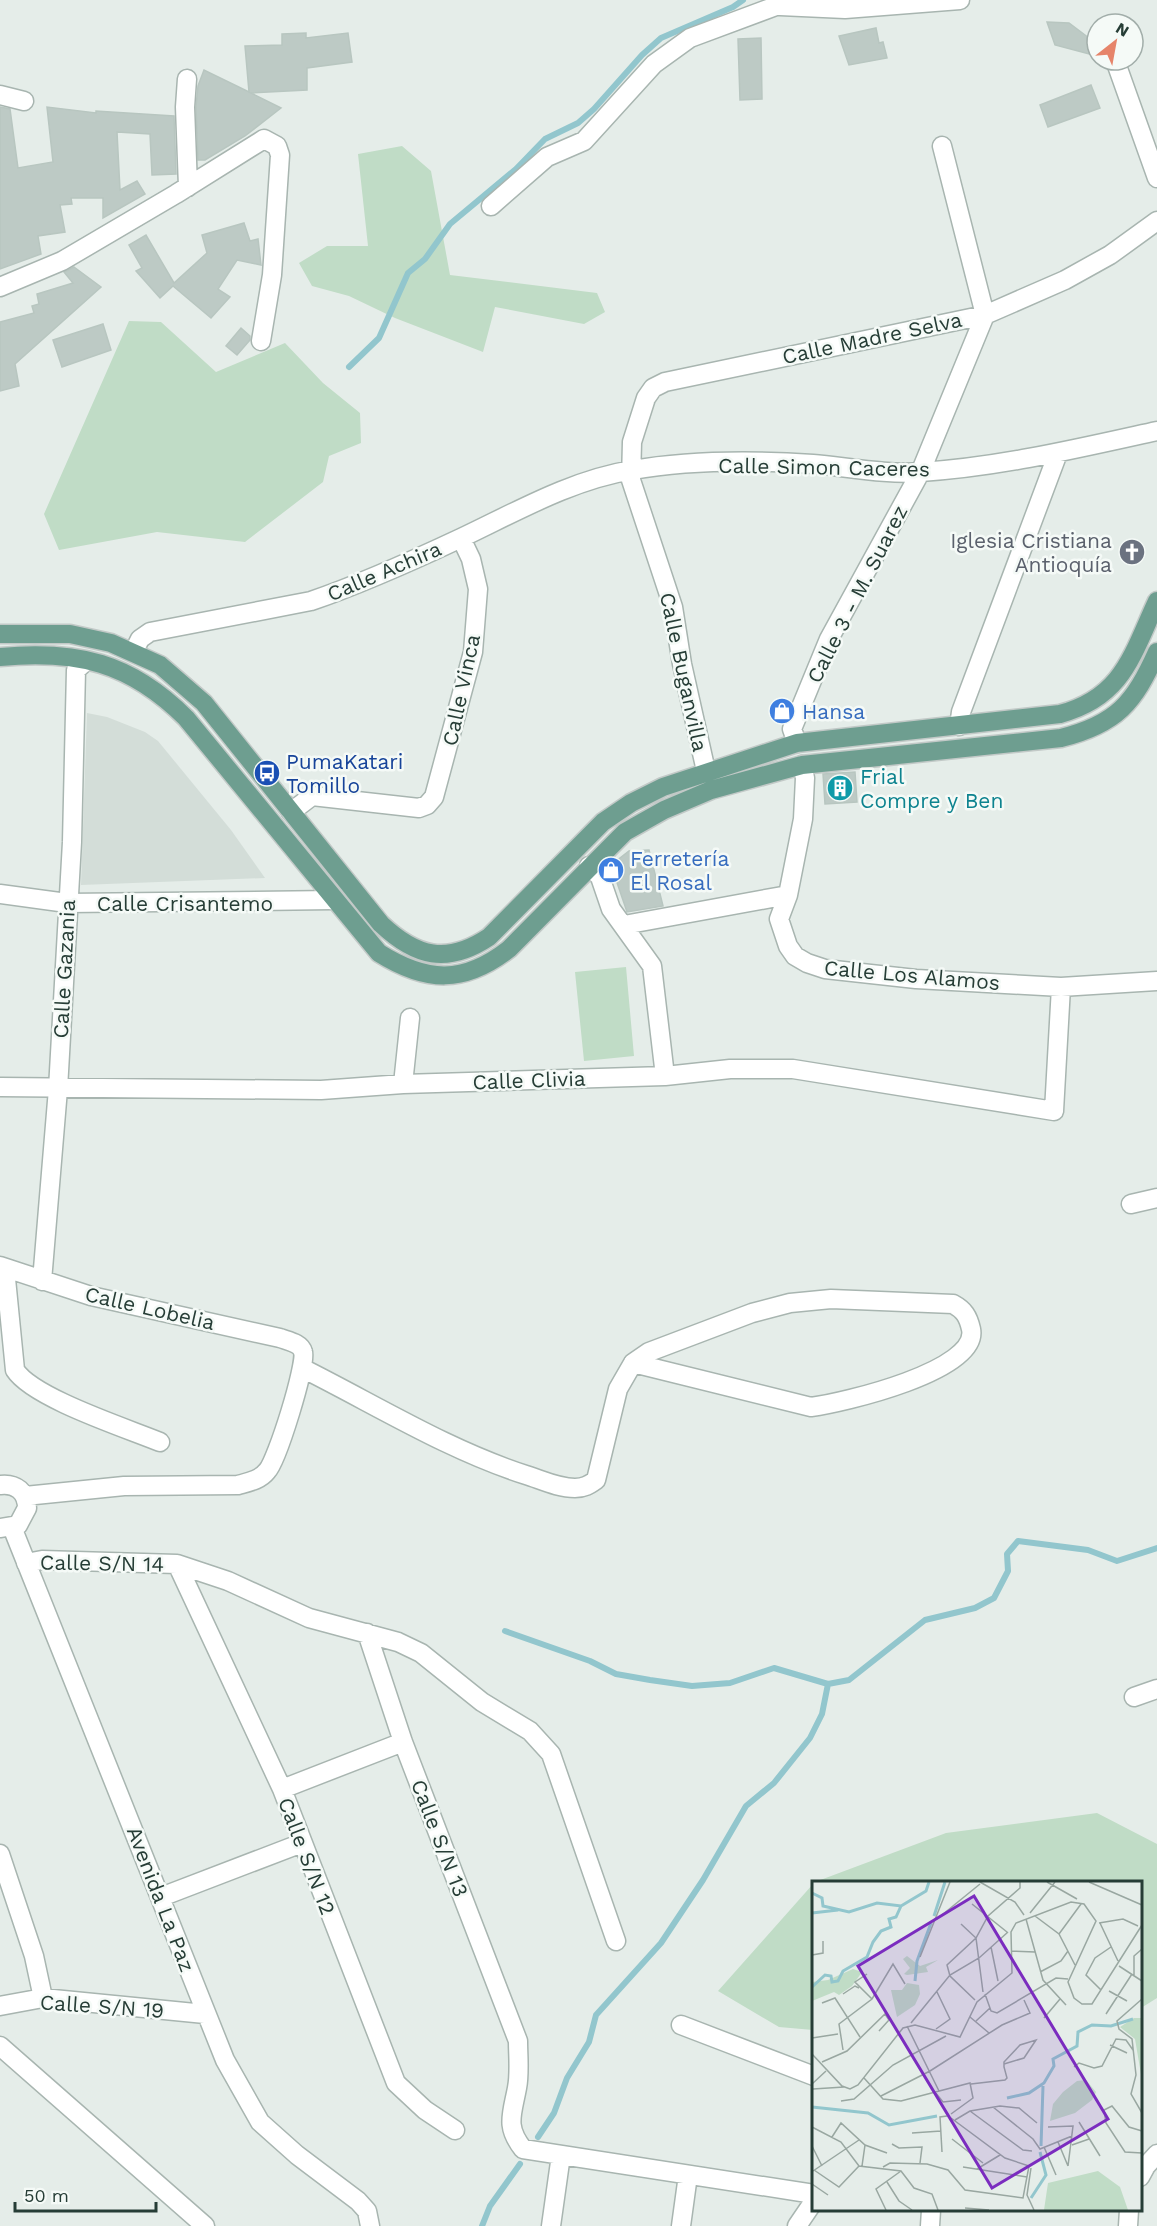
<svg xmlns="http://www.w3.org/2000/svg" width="1157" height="2226" font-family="'Work Sans',sans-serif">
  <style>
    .built { fill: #d3ddd8 }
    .green { fill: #c0dcc6 }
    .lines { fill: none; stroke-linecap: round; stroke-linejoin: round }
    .stream { stroke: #92c6cd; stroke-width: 6 }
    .building { fill: #bdcac5; stroke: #b8c6c0; stroke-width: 1.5 }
    .minor-casing { stroke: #a8b5b0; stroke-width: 21 }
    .primary-casing { stroke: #c2c9c7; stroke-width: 21 }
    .minor { stroke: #fff; stroke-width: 18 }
    .primary { stroke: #6e9e90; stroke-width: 18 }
    .labels { text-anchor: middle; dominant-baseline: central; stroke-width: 5; stroke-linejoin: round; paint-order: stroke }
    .street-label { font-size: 21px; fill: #263d36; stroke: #f5faf7 }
    .worship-label { font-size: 21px; fill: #5b616d; stroke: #f5faf7; text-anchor: end }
    .shop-label { font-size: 21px; fill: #366cbe; stroke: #f5faf7; text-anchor: start }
    .transit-label { font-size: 21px; fill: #164399; stroke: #f5faf7; text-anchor: start }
    .culture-label { font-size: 21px; fill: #0d838f; stroke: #f5faf7; text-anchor: start }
    .inset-river { fill: none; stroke: #92c6cd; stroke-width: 3 }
    .inset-road { fill: none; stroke: #99a7a1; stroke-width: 1.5 }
    .view { fill: #7b2cbf; fill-opacity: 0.15; stroke: #7b2cbf; stroke-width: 3 }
    .inset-edge { fill: none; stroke: #263d36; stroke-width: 3 }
  </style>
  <rect width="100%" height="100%" fill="#e5ede9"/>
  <!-- built -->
  <path class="built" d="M87,713L107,717L145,732L158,741L231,830L265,878L81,885Z"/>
  <!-- green -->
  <path class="green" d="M402,146L431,171L450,275L597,293L605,312L584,324L495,307L483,352L395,318L349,296L312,286L299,263L327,246H368L358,154Z
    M129,321L161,322L216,372L285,343L323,383L360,413L361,443L329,456L323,482L245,542L157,532L59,550L44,514Z
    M626,967L634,1056L584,1061L575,972Z
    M1097,1813L1157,1844V1998L1141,2008L1140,1882H815L946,1833Z
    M813,1884V2030L779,2027L718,1991Z"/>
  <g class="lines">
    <!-- stream -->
    <path class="stream" d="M349,367L379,338L408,273L425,259L450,224L516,169L545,139L578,123L594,109L642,55L661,38L733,7L743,0
      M505,1631L590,1661L616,1674L650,1680L692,1686L730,1683L774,1668L828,1684L849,1680L925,1620L975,1608L994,1598L1008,1571L1007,1554L1018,1541L1088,1550L1117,1561L1157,1548
      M538,2137L554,2113L567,2078L589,2042L596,2015L661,1943L703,1880L746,1806L774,1783L810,1738L822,1714L828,1684
      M482,2226L490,2206L520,2164"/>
  </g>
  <!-- building -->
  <path class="building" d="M1047,22L1069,23L1097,44V56L1055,45Z
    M876,28L879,43L883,42L887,58L849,65L839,36Z
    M306,33V38L348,33L352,62L307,68V90L251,93L281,108L245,136L205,160H198L196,107L198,86L204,70L249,92L245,46L282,45V34Z
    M761,38L762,99L740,100L738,39Z
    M1091,85L1100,108L1048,127L1040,105Z
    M0,107L10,109L18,168L53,162L47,107L96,113V111L174,116L176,174L152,175L150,134L117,132L120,190L137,181L145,194L103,218V198H71L72,204L60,205L65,232L38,236L41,254L0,269Z
    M244,223L250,241L258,239L261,265L237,260L218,289L230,297L211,318L173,286L160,298L136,271L142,268L129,245L146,235L174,283L207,253L202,235Z
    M74,267L101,287L15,364L19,386L0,391V322L34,313L32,306L39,304L37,294L73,283L64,272Z
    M103,324L111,350L62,367L53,340Z
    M241,328L250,336V340L237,355L226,346Z
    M855,772L857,802L825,804L823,774Z
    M649,850L663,906L627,912L611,865L629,851Z"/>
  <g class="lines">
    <defs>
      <path id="minor" d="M780,6L845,9L960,0
        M1115,60L1157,178
        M187,79L185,107L188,187
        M0,95L24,101
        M491,206L547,157L584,141L654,64L690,38L792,0
        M0,287L62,261L176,194L264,139L277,146L280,155L272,275L261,341
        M134,651L140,639L150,632L311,601C361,584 412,561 461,538C516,512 571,480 632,470C690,460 755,460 813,464C847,467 888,475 921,472C1000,467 1080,448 1157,431
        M959,726L961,712L1058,453
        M797,743L792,729L829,639L920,473L985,315L942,146
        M802,765L805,778L803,819L788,895L779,919L788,946L795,956L807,963L825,969L916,979L1061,987L1157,981
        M706,771L682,664L673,607L631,480L632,442L646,398L653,388L665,382L985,315L1065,280L1110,255L1157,221
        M291,812L312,796L419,808L427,805L434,797L473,652L478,589L471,559L461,538
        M589,866L600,877L611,909L652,966L665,1076
        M0,894L67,903L334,900
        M624,925L788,895
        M403,1084L410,1018
        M0,1087L321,1090L403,1084L665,1076L730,1069H793L1054,1111L1061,987
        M1131,1204L1157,1198
        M0,1266L91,1296L280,1338C288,1341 301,1343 303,1352C307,1364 277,1461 267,1471C260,1480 249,1482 238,1485L124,1486L25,1496
        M9,1269L6,1279L15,1370C33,1398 126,1428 160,1442
        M42,1281L58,1089L72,842L76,670L86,661
        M302,1368C376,1405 448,1450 526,1475C542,1480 558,1488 575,1488C584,1488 589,1485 596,1480L618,1389L633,1363L649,1352L752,1313L790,1303L831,1299L953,1304C964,1310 968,1316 971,1329C980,1371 842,1403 811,1407L633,1363
        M0,1485C16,1483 27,1492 27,1508L18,1525L1,1528
        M12,1527L225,2060L260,2122L297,2155L358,2201L367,2211L370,2226
        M26,1563L42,1560L177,1564L228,1581L309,1618L398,1642L421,1653L482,1702L530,1731L551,1754L616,1941
        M177,1564L282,1789L396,2083L425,2110L455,2130
        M367,1633L403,1742L518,2041C518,2056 520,2073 517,2088C512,2115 505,2126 523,2149L814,2194
        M1134,1697L1157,1689
        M282,1789L403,1742
        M0,1854L34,1956L43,1998
        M161,1897L302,1843
        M0,2006L43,1998L205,2014
        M681,2025L814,2076
        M0,2046L205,2226
        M1140,2177L1146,2166L1157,2154
        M551,2226L561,2155
        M681,2226L688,2175
        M797,2226L814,2201
        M930,2226L931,2210
        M1128,2226L1129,2210"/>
      <path id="primary" d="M0,634H70L111,643L160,665L204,703L381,924C416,957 447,965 489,937L603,822L631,803L663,787L797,743L1060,714C1123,697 1132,655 1157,601
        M0,657C77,650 130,662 186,718L379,953C427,983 464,984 509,949L625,832L664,810L711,790L802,765L1061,738C1117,724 1134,703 1157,652"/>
    </defs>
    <!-- minor casing -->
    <use href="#minor" class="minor-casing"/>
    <!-- primary casing -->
    <use href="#primary" class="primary-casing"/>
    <!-- minor -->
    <use href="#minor" class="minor"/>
    <!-- primary -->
    <use href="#primary" class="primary"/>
  </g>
  <!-- icons -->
  <defs>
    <symbol id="church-disc" viewBox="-11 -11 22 22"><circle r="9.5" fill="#6b7280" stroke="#f5faf7"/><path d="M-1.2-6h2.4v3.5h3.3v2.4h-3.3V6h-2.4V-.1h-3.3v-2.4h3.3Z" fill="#fff"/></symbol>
    <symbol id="shop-disc" viewBox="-11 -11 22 22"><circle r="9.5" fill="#3f7fe0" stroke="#f5faf7"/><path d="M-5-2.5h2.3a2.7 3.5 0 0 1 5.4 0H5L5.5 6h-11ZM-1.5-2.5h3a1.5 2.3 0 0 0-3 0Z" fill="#fff"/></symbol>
    <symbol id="bus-disc" viewBox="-11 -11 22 22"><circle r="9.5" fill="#1a4fb4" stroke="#f5faf7"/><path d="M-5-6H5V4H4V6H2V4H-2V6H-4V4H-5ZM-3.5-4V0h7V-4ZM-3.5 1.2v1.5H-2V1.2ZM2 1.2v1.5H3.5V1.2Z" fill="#fff"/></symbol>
    <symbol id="building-disc" viewBox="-11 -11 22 22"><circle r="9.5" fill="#0f9aa8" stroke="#f5faf7"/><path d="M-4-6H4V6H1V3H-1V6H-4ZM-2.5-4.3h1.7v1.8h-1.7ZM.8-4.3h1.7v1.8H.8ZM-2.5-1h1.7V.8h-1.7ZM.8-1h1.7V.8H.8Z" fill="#fff"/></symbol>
  </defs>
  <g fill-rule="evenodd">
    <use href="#church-disc" x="1117" y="537" width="30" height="30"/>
    <use href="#shop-disc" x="767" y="696" width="30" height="30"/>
    <use href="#bus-disc" x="252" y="758" width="30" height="30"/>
    <use href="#building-disc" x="825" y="773" width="30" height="30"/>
    <use href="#shop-disc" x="596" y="855" width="30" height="30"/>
  </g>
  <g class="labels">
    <!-- street labels -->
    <g class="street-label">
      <text transform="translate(872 338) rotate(-12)">Calle Madre Selva</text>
      <text transform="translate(824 467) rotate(1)">Calle Simon Caceres</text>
      <text transform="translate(384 571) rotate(-23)">Calle Achira</text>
      <text transform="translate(857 594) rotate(-63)">Calle 3 - M. Suarez</text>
      <text transform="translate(684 672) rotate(78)">Calle Buganvilla</text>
      <text transform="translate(461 690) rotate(-78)">Calle Vinca</text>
      <text x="185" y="903">Calle Crisantemo</text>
      <text transform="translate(64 969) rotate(-87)">Calle Gazania</text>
      <text transform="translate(912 975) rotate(5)">Calle Los Alamos</text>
      <text transform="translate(529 1080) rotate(-2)">Calle Clivia</text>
      <text transform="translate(150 1308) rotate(13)">Calle Lobelia</text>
      <text transform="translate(102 1563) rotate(1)">Calle S/N 14</text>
      <text transform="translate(440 1838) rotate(69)">Calle S/N 13</text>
      <text transform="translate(307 1856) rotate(69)">Calle S/N 12</text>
      <text transform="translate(161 1899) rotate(69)">Avenida La Paz</text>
      <text transform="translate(102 2006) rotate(4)">Calle S/N 19</text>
    </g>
    <!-- worship labels -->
    <g class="worship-label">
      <text x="1112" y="540">Iglesia Cristiana<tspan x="1112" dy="24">Antioquía</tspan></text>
    </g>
    <!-- shop labels -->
    <g class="shop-label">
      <text x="802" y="711">Hansa</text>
      <text x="630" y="858">Ferretería<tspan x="630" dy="24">El Rosal</tspan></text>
    </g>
    <!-- transit labels -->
    <g class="transit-label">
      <text x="286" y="761">PumaKatari<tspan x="286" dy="24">Tomillo</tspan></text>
    </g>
    <!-- culture labels -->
    <g class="culture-label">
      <text x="860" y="776">Frial<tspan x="860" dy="24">Compre y Ben</tspan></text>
    </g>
  </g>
  <!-- overview -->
  <g transform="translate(812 1881)">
    <rect width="330" height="330" fill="#e5ede9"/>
    <path d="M95,75L108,85L126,79L114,86L116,91L95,94L92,93L98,87L91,78ZM41,88L50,91L40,105L27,114L22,111L0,120V101L16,99ZM95,102L107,104L108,113L103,124L85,136L79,109H90ZM322,137H330V199L323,158L308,146ZM274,199L284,211L280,219L263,232L238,240L241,223L251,211L265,200ZM286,290L308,306L316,329H232L236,302Z" fill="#c0dcc6"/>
    <path class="inset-river" d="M0,12L10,17L11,25L37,31L65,22L89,25L114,10L117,1M0,32L26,29M122,35L133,1M103,100L105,80L119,42M0,106L13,94L19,95L20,101L26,100L31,90L55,76L61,61L69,50L79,46L77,38L84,36L89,25M195,217L217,212L232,202L242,185L241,178L265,165L266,151L280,144L299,145L321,138M0,226L56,232L77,244L125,235M229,265L231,205M219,317L234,294L228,271"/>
    <path class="inset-road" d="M168,1L203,21L212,34M235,1L265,18M277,1L330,24M160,23L195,51M218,32L243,1M223,35L247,53L263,84M125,38L168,3M214,38L231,99L254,124M287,42L311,38L326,45M288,42L306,80M149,43L164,57L171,111M247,53L269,23M179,66L186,100M200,70L223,71M0,74L11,72V60M108,76L138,1M307,85L330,100M228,91L249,80L256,70M55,93L43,101L60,118M322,95V75L330,68M289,109L274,94L283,77L299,66M297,110L315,120M31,113L43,105L47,107M173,113L179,130L185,132L244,97L256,98M330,118L305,140L307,148L320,158L324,194L319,213L330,232M163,119L138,95L135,84L164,57L176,35L208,7V1M10,122L23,117L48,156M294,133L320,93M158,136L177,152M232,137L248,118M164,140L178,127M99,142L138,94L167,77L196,51M95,145L127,210M124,148L138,138L125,111M0,157L26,153M298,164L315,172M31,169L27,143L60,118L81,83L93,103M0,173L30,205L38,208L46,204L91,147L103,144L148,156L165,121L200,92L199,51L204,42L259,21L272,23L284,40L256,101L262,117L270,123H280L330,44M10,181L35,170L73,133L77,139L67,150M262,186L267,182L282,187L290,185L304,158L314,159L321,169M52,197L71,218L89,220L158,202L161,217L139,233M0,203L14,190M159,203L193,199L195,197L192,186V181L208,164L224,159L212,177L192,183M1,208L32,206M123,211L131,221L149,219M69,215L118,190L190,144L218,132L212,119M29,220L42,218L81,184L134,155M181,226L221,258L228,268L260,255M158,230L211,269L220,270M143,239L158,230L188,225L207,227L225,242M267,241L288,275M0,246L29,261L47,285L89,290L102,307L120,313L126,329M236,246L261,245L256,285M330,250L317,246L300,225L292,229L294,242L313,271L330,272M100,252L129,250M20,256L29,242L53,264L75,272M140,258L171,282M246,261L256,285M80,263L87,267L110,266L108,282M260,264L277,258M0,265L10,285M232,266L244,294M130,271L128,236L135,235M50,285L53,264M71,286L78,282L115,283L136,289L153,309L211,317L217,285L193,277L139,237M151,286L215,296M219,287L215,314L222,329M165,288L188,274M2,289L27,306L47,285M1,290L47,259M75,301L87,320L100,329M0,303L16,314M153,327L177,329M74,329L64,308L89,290"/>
    <path class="view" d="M162,15L296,238L180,307L46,85Z"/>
    <rect width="330" height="330" class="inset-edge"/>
  </g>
  <!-- north arrow -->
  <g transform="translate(1115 42) rotate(31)"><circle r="28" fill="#f5faf7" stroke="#a2aeaa" stroke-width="1.5"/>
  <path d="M0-4.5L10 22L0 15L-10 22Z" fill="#e6846a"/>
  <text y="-9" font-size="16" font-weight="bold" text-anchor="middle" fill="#263d36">N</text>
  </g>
  <!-- scale -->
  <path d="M15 2202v9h141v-9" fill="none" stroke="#263d36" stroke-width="3"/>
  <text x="24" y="2202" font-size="18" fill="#263d36" stroke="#f5faf7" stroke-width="4.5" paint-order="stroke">50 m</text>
</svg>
